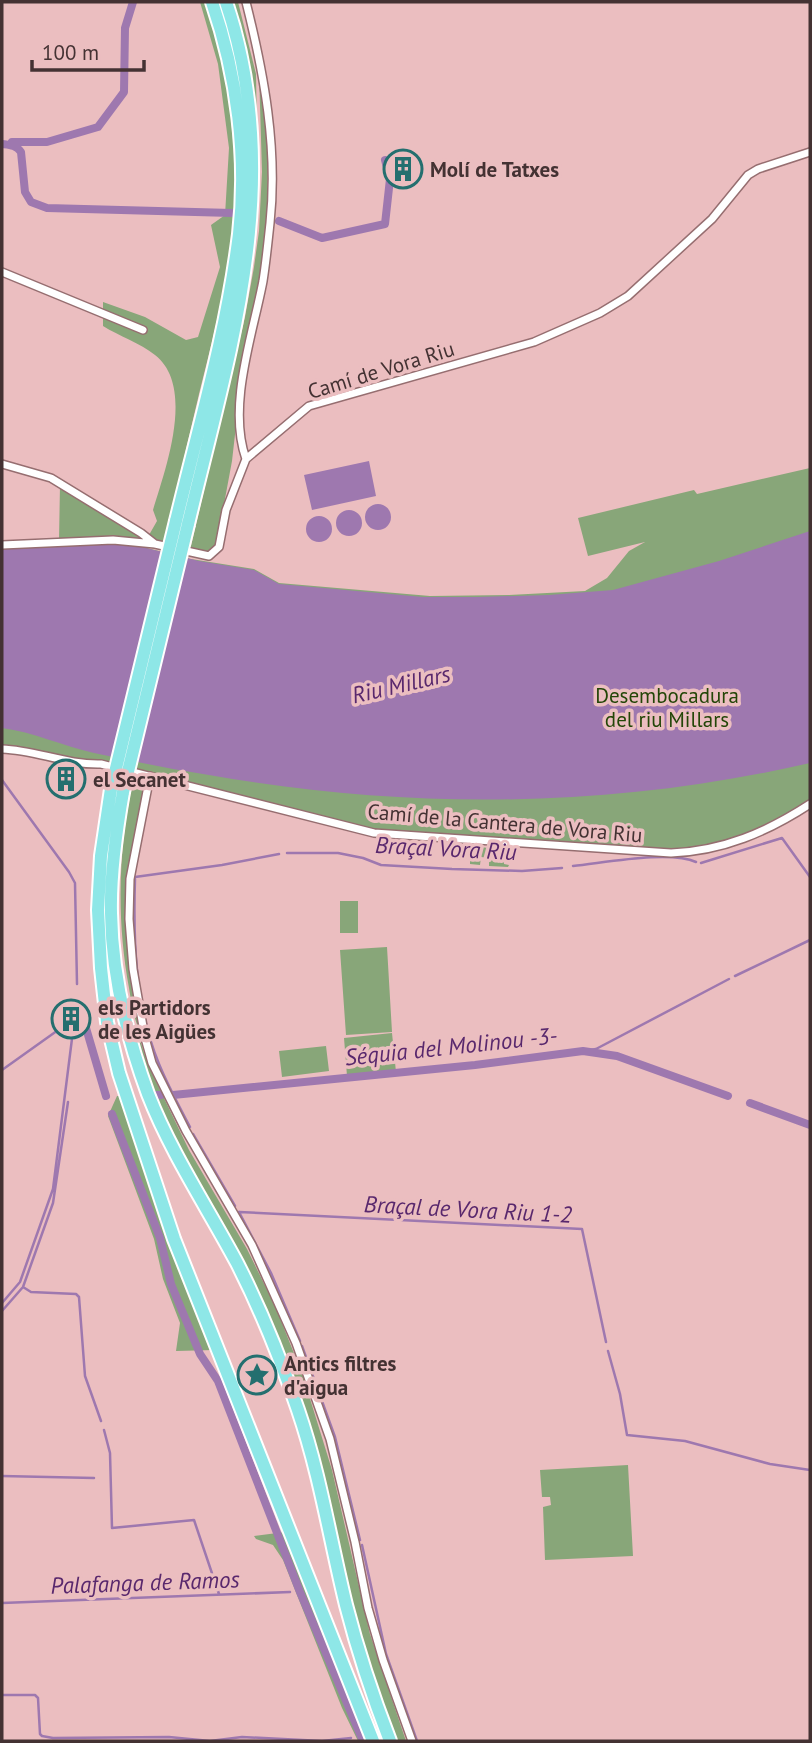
<svg xmlns="http://www.w3.org/2000/svg" width="812" height="1743" font-family="'PT Sans',sans-serif">
  <style>
    .green { fill: #88a679 }
    .water { fill: #9e78af }
    .lines { fill: none; stroke-linecap: round; stroke-linejoin: round }
    .stream { stroke: #9e78af; stroke-width: 2.5 }
    .canal { stroke: #9e78af; stroke-width: 8 }
    .minor-casing { stroke: #966e70; stroke-width: 10 }
    .primary-casing { stroke: #fff; stroke-width: 16 }
    .minor { stroke: #fff; stroke-width: 7 }
    .primary { stroke: #8ee7e7; stroke-width: 12 }
    .primary-bridge-casing { stroke: #fff; stroke-width: 16; stroke-linecap: butt }
    .primary-bridge { stroke: #8ee7e7; stroke-width: 12 }
    .labels { text-anchor: middle; dominant-baseline: central; stroke-width: 7; stroke-linejoin: round; paint-order: stroke }
    .poi-label { font-size: 21px; font-weight: bold; fill: #443233; stroke: #ebbec0; text-anchor: start }
    .street-label { font-size: 21px; fill: #443233; stroke: #ebbec0 }
    .park-label { font-size: 21px; fill: #234607; stroke: #ebbec0 }
    .water-label { font-size: 23px; font-style: italic; fill: #59286d; stroke: #ebbec0 }
  </style>
  <rect width="100%" height="100%" fill="#ebbec0"/>
  <!-- green -->
  <path class="green" d="M200,2H206C227,70 238,140 234,212C230,274 214,334 199,394C187,444 176,494 165,545L149,535L157,521L153,510C165,470 196,387 155,355C140,343 119,336 103,326V302L145,317L186,340L198,337L220,267L211,225L225,215L229,148L218,64Z
    M231,2H238L256,74L257,135Z
    M259,72L265,106L268,156L267,224L261,279L243,364L232,461L217,542L210,553L190,550L245,317L254,267L259,231L262,172Z
    M810,468V804L775,825L695,852L386,833L16,746L2,745V548L107,543L139,546L191,559L254,569L279,583L430,596L509,595L585,591L607,578L629,551L645,542L588,556L578,518L694,490L697,494Z
    M60,485L153,543L59,541Z
    M135,774L148,777L138,830L128,918L144,1039C134,1023 132,1006 129,988C116,918 118,843 135,774Z
    M461,845L466,846L470,851V846L508,850L509,858H504V864L509,865L508,867L489,866V858L481,857L480,865L470,864V854L465,860H459L454,852Z
    M340,901H358V933H340Z
    M387,947L392,1032L346,1035L340,950Z
    M392,1033L396,1072L347,1076L344,1038Z
    M135,1038L141,1043L148,1065L189,1150L247,1249L276,1308L303,1376L332,1470L370,1634L406,1741H395L362,1647L330,1502L315,1445L155,1097Z
    M326,1046L329,1071L282,1077L279,1051Z
    M117,1096H120L155,1202L214,1350L176,1351L180,1323L163,1279L154,1239L108,1116Z
    M628,1465L633,1556L545,1560L543,1507L551,1505L550,1497H542L540,1470Z
    M285,1532L368,1741H358L342,1708L283,1560L273,1545L256,1539L254,1536Z"/>
  <!-- water -->
  <path class="water" d="M369,461L376,496L312,510L304,475Z
    M365 517a13 13 0 1 1 26 0a13 13 0 1 1-26 0Z
    M336 523a13 13 0 1 1 26 0a13 13 0 1 1-26 0Z
    M306 529a13 13 0 1 1 26 0a13 13 0 1 1-26 0Z
    M810,531V763C612,809 408,810 209,775C170,769 132,761 94,753C63,746 33,732 2,728V548L106,544L138,546L199,561L254,570L279,584L423,597H477L549,595L613,590L719,561Z"/>
  <g class="lines">
    <!-- stream -->
    <path class="stream" d="M2,780L69,872L75,883L77,984
      M287,853H338L363,858L381,865L452,869L522,871L562,868
      M701,863L782,838L810,877
      M573,866C604,863 669,850 696,862
      M135,877L222,865L279,854
      M135,879C133,940 135,1006 159,1064C168,1086 179,1106 190,1127
      M735,976L810,940
      M583,1051L596,1049L729,979
      M2,1070L75,1018
      M193,1134L235,1206
      M239,1212L582,1229L606,1342
      M239,1212L271,1273L300,1341
      M23,1287L31,1292L76,1294L79,1297L85,1376L101,1421
      M2,1303L20,1282L53,1189L75,1015
      M2,1311L23,1287L53,1203L68,1102
      M302,1346L335,1437L360,1540
      M608,1351L620,1394L627,1435L685,1441L770,1464L810,1470
      M104,1430L110,1453L112,1528L194,1520L219,1594
      M2,1476L94,1478
      M362,1545L386,1654L417,1741
      M2,1603L290,1592
      M2,1695H35L38,1698L40,1734L42,1736L53,1738L169,1737L210,1741L242,1737L322,1741L351,1738"/>
    <!-- canal -->
    <path class="canal" d="M12,142H47L98,127L124,92L125,28L133,2
      M2,144C10,145 16,145 21,152L25,192L31,202L47,208L232,213
      M279,221L322,238L385,224L390,179L385,160
      M81,1011L106,1096
      M156,1095H161
      M173,1095L475,1065L583,1051L617,1056L728,1096
      M750,1103L810,1125
      M112,1114L160,1238L171,1284L200,1354L218,1381L300,1592L363,1741"/>
    <defs>
      <path id="minor" d="M246,2C264,74 278,148 270,223C268,242 266,262 263,281C253,334 227,406 246,459
        M2,272L143,330
        M2,464L51,478L141,533L155,544
        M2,545L113,540L155,544L209,556L219,547L226,510L246,459L309,406L534,342L600,313L628,296L712,219L748,175L758,169L810,152
        M2,749C36,750 66,765 101,764L374,833L671,853C723,851 767,832 810,804
        M150,776L130,879L129,919L133,969L145,1038L152,1063L186,1131L252,1245L296,1343L330,1439L355,1542L368,1608L383,1660L412,1741"/>
      <path id="primary" d="M176,521C199,426 227,331 239,234C248,157 237,75 212,2
        M188,524C230,349 286,180 226,2
        M111,789L101,856L98,910L101,968L107,1022L119,1073L174,1239L373,1741
        M123,792C116,832 110,873 111,913C112,974 127,1037 148,1094C171,1153 207,1207 237,1263C261,1310 281,1360 298,1410C320,1474 330,1540 346,1605C358,1652 373,1697 390,1741"/>
    </defs>
    <!-- minor casing -->
    <use href="#minor" class="minor-casing"/>
    <!-- primary casing -->
    <use href="#primary" class="primary-casing"/>
    <!-- minor -->
    <use href="#minor" class="minor"/>
    <!-- primary -->
    <use href="#primary" class="primary"/>
    <defs>
      <path id="primary-bridge" d="M111,789L176,521
        M123,792L188,524"/>
    </defs>
    <!-- primary-bridge casing -->
    <use href="#primary-bridge" class="primary-bridge-casing"/>
    <!-- primary-bridge -->
    <use href="#primary-bridge" class="primary-bridge"/>
  </g>
  <!-- icons -->
  <defs>
    <symbol id="building-ring" viewBox="-11 -11 22 22"><circle r="9.5" fill="#ebbec0" stroke="#246f6f" stroke-width="1.5"/><path d="M-4-6H4V6H1V3H-1V6H-4ZM-2.5-4.3h1.7v1.8h-1.7ZM.8-4.3h1.7v1.8H.8ZM-2.5-1h1.7V.8h-1.7ZM.8-1h1.7V.8H.8Z" fill="#246f6f"/></symbol>
    <symbol id="sight-ring" viewBox="-11 -11 22 22"><circle r="9.5" fill="#ebbec0" stroke="#246f6f" stroke-width="1.5"/><path d="M0-6L1.8-2.2L6-1.7L2.9 1.2L3.7 5.4L0 3.3L-3.7 5.4L-2.9 1.2L-6-1.7L-1.8-2.2Z" fill="#246f6f"/></symbol>
  </defs>
  <g fill-rule="evenodd">
    <use href="#building-ring" x="381" y="147" width="44" height="44"/>
    <use href="#building-ring" x="44" y="757" width="44" height="44"/>
    <use href="#building-ring" x="49" y="997" width="44" height="44"/>
    <use href="#sight-ring" x="235" y="1353" width="44" height="44"/>
  </g>
  <g class="labels">
    <!-- poi labels -->
    <g class="poi-label">
      <text x="430" y="169">Molí de Tatxes</text>
      <text x="93" y="779">el Secanet</text>
      <text x="98" y="1007">els Partidors<tspan x="98" dy="24">de les Aigües</tspan></text>
      <text x="284" y="1363">Antics filtres<tspan x="284" dy="24">d'aigua</tspan></text>
    </g>
    <!-- street labels -->
    <g class="street-label">
      <text transform="translate(381 370) rotate(-17)">Camí de Vora Riu</text>
      <text transform="translate(505 823) rotate(5)">Camí de la Cantera de Vora Riu</text>
    </g>
    <!-- park labels -->
    <g class="park-label">
      <text x="667" y="695">Desembocadura<tspan x="667" dy="24">del riu Millars</tspan></text>
    </g>
    <!-- water labels -->
    <g class="water-label">
      <text transform="translate(401 684) rotate(-13)">Riu Millars</text>
      <text transform="translate(446 848) rotate(3)">Braçal Vora Riu</text>
      <text transform="translate(451 1046) rotate(-6)">Séquia del Molinou -3-</text>
      <text transform="translate(468 1209) rotate(3)">Braçal de Vora Riu 1-2</text>
      <text transform="translate(145 1582) rotate(-2)">Palafanga de Ramos</text>
    </g>
  </g>
  <!-- border -->
  <rect width="812" height="1743" fill="none" stroke="#443233" stroke-width="7"/>
  <!-- scale -->
  <path d="M32 60v10h112v-10" fill="none" stroke="#443233" stroke-width="3.5"/>
  <text x="42" y="60" font-size="21" fill="#443233" stroke="#ebbec0" stroke-width="5" paint-order="stroke">100 m</text>
</svg>
